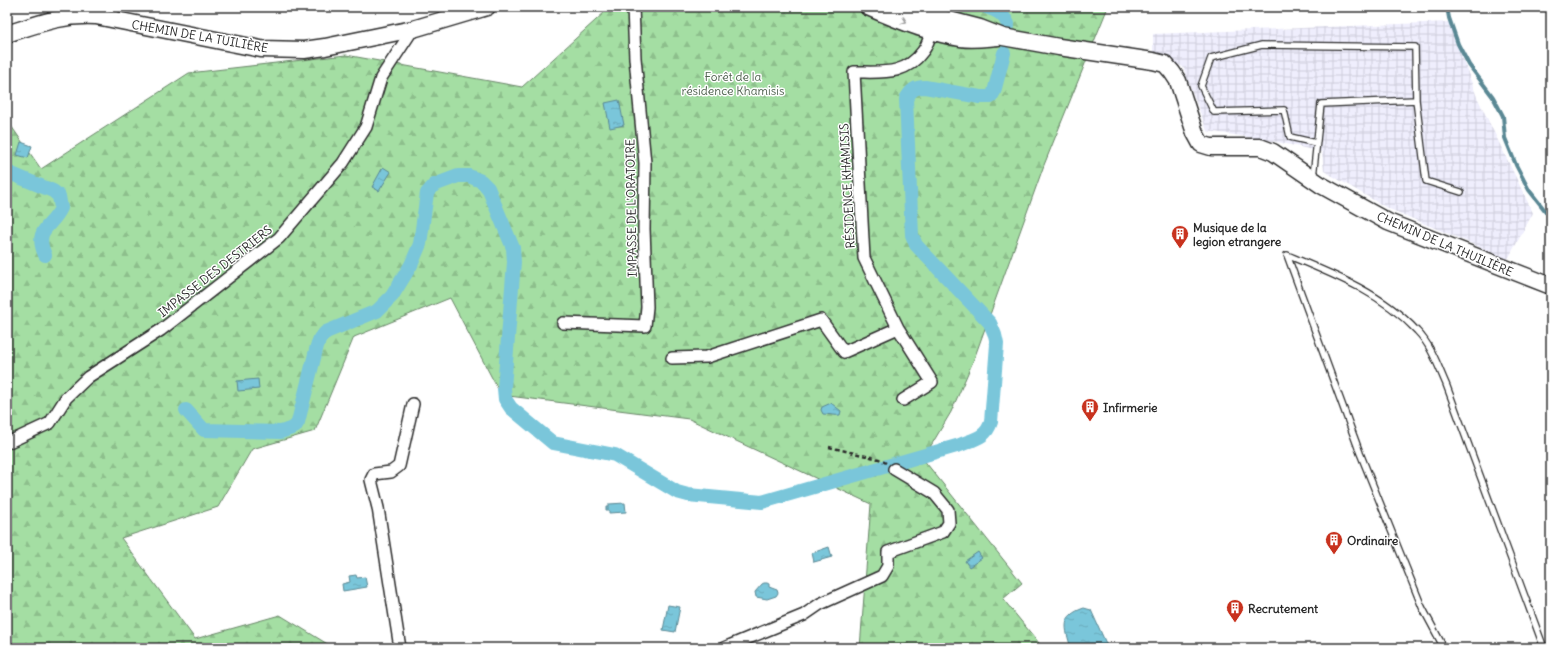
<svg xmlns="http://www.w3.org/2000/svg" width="1558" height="655" font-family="Delius,sans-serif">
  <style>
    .industrial { fill: url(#industrial-grid) }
    .forest { fill: url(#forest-firs); stroke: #688467 }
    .water { fill: url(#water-ripples); stroke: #5a8894 }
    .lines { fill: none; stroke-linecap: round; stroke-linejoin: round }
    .stream { stroke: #5a8894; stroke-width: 4 }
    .canal { stroke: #7ac6da; stroke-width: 14 }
    .lane-casing { stroke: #2b2b2b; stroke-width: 8 }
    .street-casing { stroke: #2b2b2b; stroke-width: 14 }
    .secondary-casing { stroke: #2b2b2b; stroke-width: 19 }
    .path { stroke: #2b2b2b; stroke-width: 2.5; stroke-dasharray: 4 3; stroke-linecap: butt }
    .lane { stroke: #fff; stroke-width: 5.5 }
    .street { stroke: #fff; stroke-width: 11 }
    .secondary { stroke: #fff; stroke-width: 16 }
    .oneway { stroke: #a0a0a0 }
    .labels { text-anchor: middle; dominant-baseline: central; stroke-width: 3; stroke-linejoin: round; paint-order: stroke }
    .street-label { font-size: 12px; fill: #2b2b2b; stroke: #fff }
    .park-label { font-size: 12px; fill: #4f614f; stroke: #fff }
    .poi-label { font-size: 12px; font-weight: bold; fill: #2b2b2b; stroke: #fff; text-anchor: start }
  </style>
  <defs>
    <pattern id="industrial-grid" width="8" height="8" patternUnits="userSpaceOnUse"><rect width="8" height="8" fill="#efeefd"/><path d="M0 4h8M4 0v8" fill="none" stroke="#cdccd9"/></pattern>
    <pattern id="forest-firs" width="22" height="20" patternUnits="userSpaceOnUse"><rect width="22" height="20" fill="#a4dea3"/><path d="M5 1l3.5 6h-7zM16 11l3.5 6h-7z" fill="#8dbf8c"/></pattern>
    <pattern id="water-ripples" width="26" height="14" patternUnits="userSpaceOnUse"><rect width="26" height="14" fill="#7ac6da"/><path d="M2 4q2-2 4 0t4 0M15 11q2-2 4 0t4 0" fill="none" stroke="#6aaabb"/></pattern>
  </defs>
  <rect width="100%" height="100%" fill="#fff"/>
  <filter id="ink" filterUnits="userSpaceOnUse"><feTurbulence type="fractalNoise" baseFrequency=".025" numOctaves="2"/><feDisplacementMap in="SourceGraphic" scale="8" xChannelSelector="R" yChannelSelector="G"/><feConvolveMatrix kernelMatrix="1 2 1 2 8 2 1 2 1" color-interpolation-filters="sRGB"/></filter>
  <g filter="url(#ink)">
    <!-- industrial -->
    <path class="industrial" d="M1449,22L1477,97L1533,213L1508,259L1387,208L1324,171L1322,152L1268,140L1207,131L1183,67L1153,52V34Z"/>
    <!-- forest -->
    <path class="forest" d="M606,7H1108L1044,165L974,359L951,412L923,459L1022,583L1003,599L1043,648H860L871,504L689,419L501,395L450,298L354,337L315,431L252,449L218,507L121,538L195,639L280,615L334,648H7V120L41,169L189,73L346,55L522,87L606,11Z"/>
    <!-- water -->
    <path class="water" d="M619,100L624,125L610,128L605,103Z
      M21,142L32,146L28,158L17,155Z
      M383,167L391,172L379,191L372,187Z
      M258,379L259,389L238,391L237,381Z
      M831,403L841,411L840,415C835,416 829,414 823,414L821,410L822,407Z
      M625,503L626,512L609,513V510H606V507H609V504Z
      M829,547L832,557L814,562L812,553Z
      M978,552L982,558L969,567L965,561Z
      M356,575L357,578L365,577L367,587L343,591L342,584L350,582L349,576Z
      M764,583H767L769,584V587L777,590L778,593L776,596L767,599L756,597L755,592L762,584Z
      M668,605L680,607L675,632L663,630Z
      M1084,608L1091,610L1108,648H1071C1065,628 1060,616 1084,608Z"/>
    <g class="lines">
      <!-- stream -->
      <path class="stream" d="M1447,7L1449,18L1458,44L1469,65L1493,97L1503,116L1505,138L1516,165L1529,190L1551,218"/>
      <!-- canal -->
      <path class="canal" d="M986,7C997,11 1003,13 1008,24
        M7,172L53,191L59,196L61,208C52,228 33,228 45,255
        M186,410L204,430L281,432L295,427L298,422L317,346L320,338L326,332L377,311L392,296L411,265L420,244L427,193L434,185L458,176H469L481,181L488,188L513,248L514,262L504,388L505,399L511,408L553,443L615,455L677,492L688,495L762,502L960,445C974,439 986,438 991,422L997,344L995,335L990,323L916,245L912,235L906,99C911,90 915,87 925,87L980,97H991L994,92L1004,53"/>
      <defs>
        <path id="lane" d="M1416,100L1426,181L1461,192
          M1313,177L1321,104L1416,100L1415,47L1262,45L1211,58L1201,86L1214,112L1284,110L1290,137L1316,143
          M1444,648L1422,607L1360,453L1287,255C1333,274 1382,293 1417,331C1431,345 1438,366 1446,384L1544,648"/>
        <path id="street" d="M563,323L645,326L647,307L644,229L645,163L635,58L633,7
          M898,328L932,382L903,400
          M672,358L707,357L821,320L844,352L898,328L864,258L854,72C882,72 905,76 923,51C928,45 931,33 933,25
          M7,443L50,423L66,398L88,377L161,330L279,238L343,163L366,127L381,78L413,29
          M400,648L378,508L371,480L374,474L391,472L399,466L413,404
          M724,648L804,615L820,604L882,576L888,566V552L943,532L949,523L948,510L934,493L894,469"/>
        <path id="secondary" d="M868,7C897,20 929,33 961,38C973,40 985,38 998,37
          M899,7L980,28L1003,37L1059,47L1153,61L1165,64L1172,72L1178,81L1195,133L1201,144L1211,147H1260L1273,152L1321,185L1388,222L1551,286
          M7,34C38,24 63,14 96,16L261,49L304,50L325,47L413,29L487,7"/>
      </defs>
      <!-- lane casing -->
      <use href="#lane" class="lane-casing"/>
      <!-- street casing -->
      <use href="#street" class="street-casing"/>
      <!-- secondary casing -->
      <use href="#secondary" class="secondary-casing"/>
      <!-- path -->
      <path class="path" d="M829,447L879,459L886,463"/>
      <!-- lane -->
      <use href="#lane" class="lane"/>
      <!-- street -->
      <use href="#street" class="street"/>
      <!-- secondary -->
      <use href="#secondary" class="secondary"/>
    </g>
    <!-- one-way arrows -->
    <defs><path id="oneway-chevron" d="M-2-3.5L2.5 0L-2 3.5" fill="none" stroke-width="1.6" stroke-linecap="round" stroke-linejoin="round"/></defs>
    <use class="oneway" href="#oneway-chevron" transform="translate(904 21) rotate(19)"/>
  </g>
  <!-- icons -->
  <defs>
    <symbol id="building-pin" viewBox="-11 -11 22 30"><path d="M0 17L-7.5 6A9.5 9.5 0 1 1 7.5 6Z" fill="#c8321e" stroke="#fff"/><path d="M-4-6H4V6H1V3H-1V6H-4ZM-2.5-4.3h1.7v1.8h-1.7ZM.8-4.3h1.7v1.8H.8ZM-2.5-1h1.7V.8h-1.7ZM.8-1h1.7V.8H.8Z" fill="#fff"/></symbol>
  </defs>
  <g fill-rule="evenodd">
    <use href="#building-pin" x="1170" y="224" width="20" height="27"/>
    <use href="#building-pin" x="1080" y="397" width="20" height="27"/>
    <use href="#building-pin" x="1324" y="530" width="20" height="27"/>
    <use href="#building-pin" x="1225" y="598" width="20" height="27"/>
  </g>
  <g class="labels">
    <!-- street labels -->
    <g class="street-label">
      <text transform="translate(200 36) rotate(10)">CHEMIN DE LA TUILIÈRE</text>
      <text transform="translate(847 186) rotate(-93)">RÉSIDENCE KHAMISIS</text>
      <text transform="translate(631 208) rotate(-91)">IMPASSE DE L'ORATOIRE</text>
      <text transform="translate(1445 244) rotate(23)">CHEMIN DE LA THUILIÈRE</text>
      <text transform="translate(215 271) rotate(-38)">IMPASSE DES DESTRIERS</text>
    </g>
    <!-- park labels -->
    <g class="park-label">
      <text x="733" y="76">Forêt de la<tspan x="733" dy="14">résidence Khamisis</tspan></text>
    </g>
    <!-- poi labels -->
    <g class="poi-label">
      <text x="1193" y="227">Musique de la<tspan x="1193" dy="14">legion etrangere</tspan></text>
      <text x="1103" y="407">Infirmerie</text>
      <text x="1347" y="540">Ordinaire</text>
      <text x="1248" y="608">Recrutement</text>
    </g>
  </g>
  <!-- margin -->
  <rect width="1558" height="655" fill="none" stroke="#fff" stroke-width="24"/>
  <rect x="12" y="12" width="1534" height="631" fill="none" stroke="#2b2b2b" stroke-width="1.5" filter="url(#ink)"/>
</svg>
